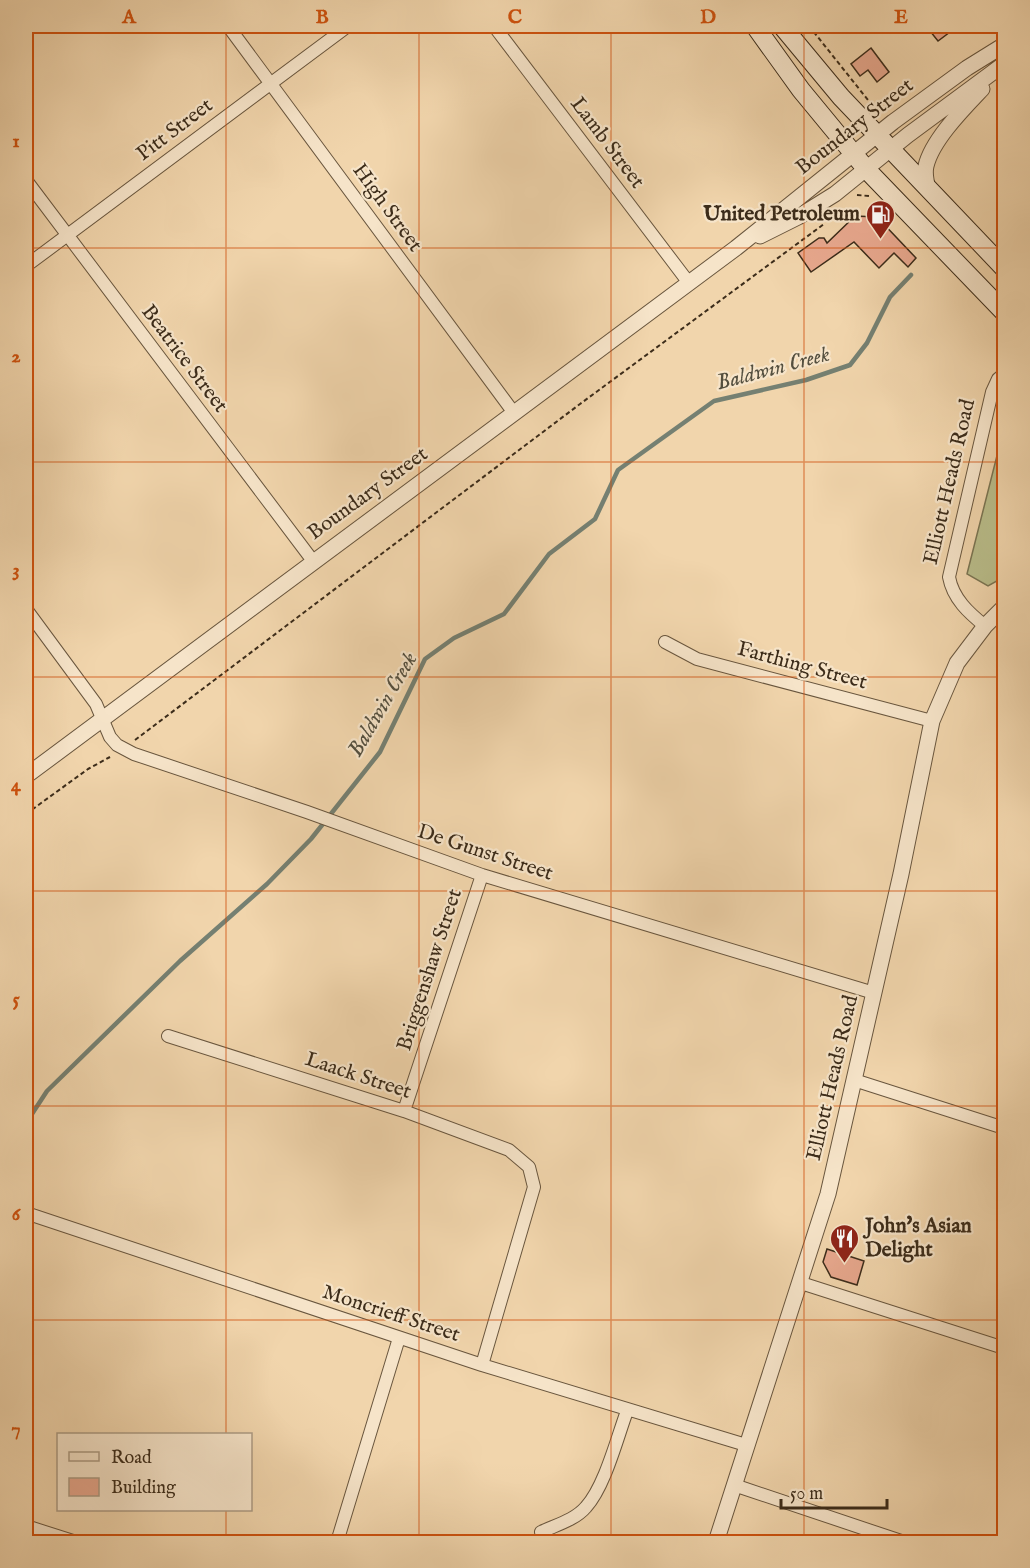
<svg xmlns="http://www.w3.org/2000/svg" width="1030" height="1568" font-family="'IM FELL English',serif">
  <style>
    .green { fill: #b9bd8a; stroke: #7a7452; stroke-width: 1.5 }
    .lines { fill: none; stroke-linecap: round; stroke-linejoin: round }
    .stream { stroke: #758072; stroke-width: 4.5 }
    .building { fill: #e8a88e; stroke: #3c2c1a; stroke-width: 1.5 }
    .minor-casing { stroke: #69563e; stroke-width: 14 }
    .tertiary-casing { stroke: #69563e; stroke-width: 17 }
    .secondary-casing { stroke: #3c2c1a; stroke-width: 20 }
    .path { stroke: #3c2c1a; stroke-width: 2; stroke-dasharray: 4.5 3; stroke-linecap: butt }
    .minor { stroke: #f6e4c9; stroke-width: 12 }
    .tertiary { stroke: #f6e4c9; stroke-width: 15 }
    .secondary { stroke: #f6e4c9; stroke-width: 18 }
    .grid { fill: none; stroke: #ce520e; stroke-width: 1.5; stroke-opacity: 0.55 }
    .labels { text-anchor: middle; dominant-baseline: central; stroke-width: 4.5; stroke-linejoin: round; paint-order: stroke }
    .street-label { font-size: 21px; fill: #3c2c1a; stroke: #f6e4c9 }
    .poi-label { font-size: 21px; font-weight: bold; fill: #3c2c1a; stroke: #f6e4c9; text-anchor: end }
    .water-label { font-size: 22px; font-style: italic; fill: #544f3f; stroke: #f6e4c9 }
    .neatline { fill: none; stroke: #ce520e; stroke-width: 2 }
    .grid-label { font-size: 20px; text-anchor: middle; font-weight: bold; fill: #ce520e }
  </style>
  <rect width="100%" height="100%" fill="#f1d5ac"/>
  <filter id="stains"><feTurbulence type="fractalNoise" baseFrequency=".00333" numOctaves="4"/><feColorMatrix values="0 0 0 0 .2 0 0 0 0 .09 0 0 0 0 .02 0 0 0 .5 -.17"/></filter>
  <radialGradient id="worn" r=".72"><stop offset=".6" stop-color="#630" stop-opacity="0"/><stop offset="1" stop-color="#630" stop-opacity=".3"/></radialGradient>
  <!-- green -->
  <path class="green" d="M1004,428V577L988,586L967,574Z"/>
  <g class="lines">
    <!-- stream -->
    <path class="stream" d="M999,233L1004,230
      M26,1130L30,1117L47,1091L180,961L267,884L311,839L380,752L425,659L454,638L504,614L549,554L595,519L618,470L714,401L806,380L850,365L867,343L890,297L911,275"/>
  </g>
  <!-- building -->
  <path class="building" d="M926,26H958L938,41Z
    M871,48L889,72L877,82L868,70L860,76L851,64Z
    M855,216L877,217L916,258L908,267L894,253L879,268L854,242L811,272L798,253L819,238H824L827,243Z
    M827,1249L864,1261L857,1285L831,1277L823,1262Z"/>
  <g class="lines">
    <defs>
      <path id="minor" d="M228,26L514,413
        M494,26L689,283
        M26,180L313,561
        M26,266L348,26
        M26,609L96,704L110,737L117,745L134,754L307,812L482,875L874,993
        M985,626C969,613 953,599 949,577L992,392L998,379L1004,374
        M665,642L697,659L932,721
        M168,1036L404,1111L509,1150L529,1167L534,1187L482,1365
        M854,1080L1004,1128
        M404,1111L482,875
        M26,1213L482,1365L746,1445
        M801,1283L1004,1348
        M734,1485L904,1542
        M26,1526L76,1542
        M541,1532C556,1525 575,1520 586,1507C605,1486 617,1438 627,1411
        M337,1542L399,1338"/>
      <path id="tertiary" d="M928,189C926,181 924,174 926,166C932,140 964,108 982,89
        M760,236L798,217L835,194L908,135L1004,64
        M26,776L736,248L893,122L967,68L1004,45
        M716,1542L828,1194L901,874L932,721L957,663L985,626L1004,607"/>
      <path id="secondary" d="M755,26L801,90L867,170L1004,312
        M782,26L841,97L1004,268"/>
    </defs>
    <!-- minor casing -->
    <use href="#minor" class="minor-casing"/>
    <!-- tertiary casing -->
    <use href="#tertiary" class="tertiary-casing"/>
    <!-- secondary casing -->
    <use href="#secondary" class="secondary-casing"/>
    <!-- path -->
    <path class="path" d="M809,26L868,100
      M857,195L869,196
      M135,740L580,404L824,224
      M26,814L88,769L110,757"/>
    <!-- minor -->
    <use href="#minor" class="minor"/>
    <!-- tertiary -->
    <use href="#tertiary" class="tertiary"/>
    <!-- secondary -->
    <use href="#secondary" class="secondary"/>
  </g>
  <!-- grid -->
  <path class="grid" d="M226,26V1434M419,26V1542M611,26V1542M804,26V1542M26,248H1004M26,462H1004M26,677H1004M26,891H1004M26,1106H1004M26,1320H1004M226,1510V1542"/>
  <!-- icons -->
  <defs>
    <symbol id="fuel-pin" viewBox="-11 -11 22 30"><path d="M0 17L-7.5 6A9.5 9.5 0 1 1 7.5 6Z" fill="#8f2418" stroke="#f6e4c9"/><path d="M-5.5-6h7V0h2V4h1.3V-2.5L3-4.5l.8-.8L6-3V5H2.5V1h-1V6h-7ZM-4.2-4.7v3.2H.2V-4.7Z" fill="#fff"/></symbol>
    <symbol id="restaurant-pin" viewBox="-11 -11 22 30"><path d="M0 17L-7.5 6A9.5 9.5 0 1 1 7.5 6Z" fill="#8f2418" stroke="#f6e4c9"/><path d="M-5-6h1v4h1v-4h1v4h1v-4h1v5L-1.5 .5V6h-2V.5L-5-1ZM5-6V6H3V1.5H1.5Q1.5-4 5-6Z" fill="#fff"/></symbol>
  </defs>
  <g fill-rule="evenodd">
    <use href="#fuel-pin" x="864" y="198" width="33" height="45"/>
    <use href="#restaurant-pin" x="828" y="1222" width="33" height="45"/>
  </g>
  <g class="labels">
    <!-- street labels -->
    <g class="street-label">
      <text transform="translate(855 127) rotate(-38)">Boundary Street</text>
      <text transform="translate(175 130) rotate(-37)">Pitt Street</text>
      <text transform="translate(607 143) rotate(53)">Lamb Street</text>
      <text transform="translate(387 208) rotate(54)">High Street</text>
      <text transform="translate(184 359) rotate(53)">Beatrice Street</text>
      <text transform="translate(950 482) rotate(-77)">Elliott Heads Road</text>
      <text transform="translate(368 494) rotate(-36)">Boundary Street</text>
      <text transform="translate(802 666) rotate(15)">Farthing Street</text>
      <text transform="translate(485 853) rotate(18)">De Gunst Street</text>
      <text transform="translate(430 970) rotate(-72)">Briggenshaw Street</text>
      <text transform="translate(358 1076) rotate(18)">Laack Street</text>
      <text transform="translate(833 1078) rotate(-77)">Elliott Heads Road</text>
      <text transform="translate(391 1314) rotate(18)">Moncrieff Street</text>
    </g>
    <!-- poi labels -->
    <g class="poi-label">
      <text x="860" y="214">United Petroleum</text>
      <text x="865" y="1226" text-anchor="start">John's Asian<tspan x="865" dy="24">Delight</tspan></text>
    </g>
    <!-- water labels -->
    <g class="water-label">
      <text transform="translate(773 369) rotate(-15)">Baldwin Creek</text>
      <text transform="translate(383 705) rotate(-60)">Baldwin Creek</text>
    </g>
  </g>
  <!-- margin -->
  <rect width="1030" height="1568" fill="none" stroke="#f1d5ac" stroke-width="66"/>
  <!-- legend -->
  <rect x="57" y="1433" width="195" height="78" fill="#f6e4c9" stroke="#ac9a83" stroke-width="1.5"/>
  <rect x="69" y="1452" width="30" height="9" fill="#f6e4c9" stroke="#ac9a83" stroke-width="1.5"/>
  <text x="111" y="1463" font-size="18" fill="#3c2c1a">Road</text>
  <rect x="69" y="1478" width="30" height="18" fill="#e8a88e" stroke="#ac9a83" stroke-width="1.5"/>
  <text x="111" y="1493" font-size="18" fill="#3c2c1a">Building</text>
  <!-- scale -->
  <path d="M781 1499v9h106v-9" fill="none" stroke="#3c2c1a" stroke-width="3"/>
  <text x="790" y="1499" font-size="18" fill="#3c2c1a" stroke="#f6e4c9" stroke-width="4.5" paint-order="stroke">50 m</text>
  <rect x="33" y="33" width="964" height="1502" class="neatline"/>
  <g class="grid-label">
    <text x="129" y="23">A</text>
    <text x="322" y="23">B</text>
    <text x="515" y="23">C</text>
    <text x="708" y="23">D</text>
    <text x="901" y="23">E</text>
    <text x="16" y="147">1</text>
    <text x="16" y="362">2</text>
    <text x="16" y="576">3</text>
    <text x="16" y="791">4</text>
    <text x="16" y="1005">5</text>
    <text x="16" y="1220">6</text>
    <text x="16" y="1435">7</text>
  </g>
  <rect width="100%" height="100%" filter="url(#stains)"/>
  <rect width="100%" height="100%" fill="url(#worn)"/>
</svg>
